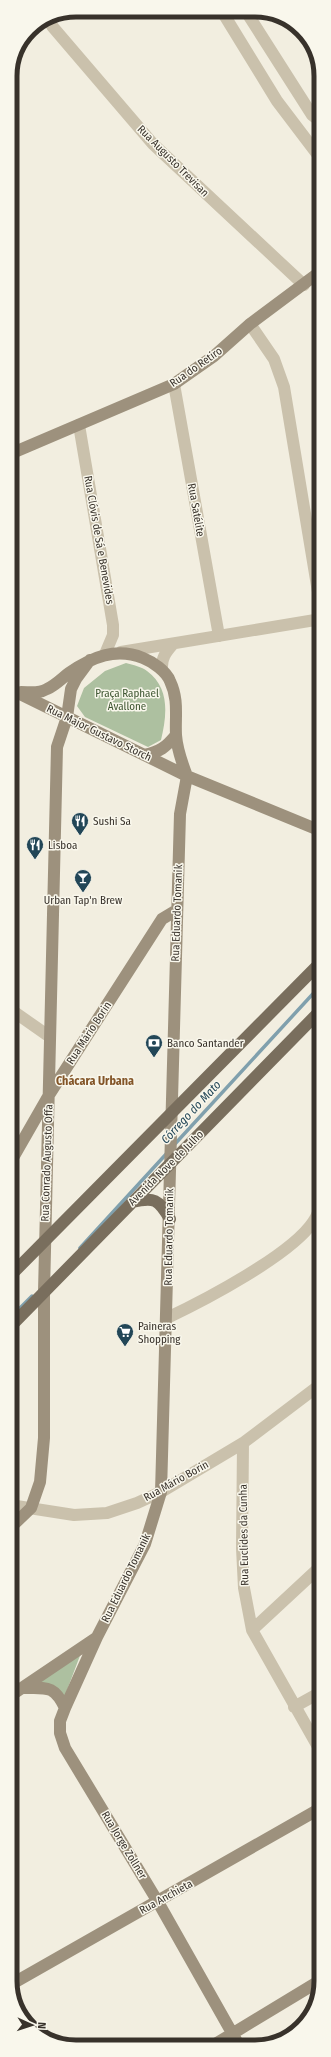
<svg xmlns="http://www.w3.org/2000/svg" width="331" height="2057" font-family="'Fira Sans Condensed',sans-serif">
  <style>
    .green { fill: #adc0a0 }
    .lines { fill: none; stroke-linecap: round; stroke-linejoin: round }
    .stream { stroke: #80a0ad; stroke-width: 3.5 }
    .street { stroke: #cac1ac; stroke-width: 12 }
    .secondary { stroke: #9d917d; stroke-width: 12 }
    .primary { stroke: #796e5d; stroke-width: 12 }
    .labels { text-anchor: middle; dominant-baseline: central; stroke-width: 3; stroke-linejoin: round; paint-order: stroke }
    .street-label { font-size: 11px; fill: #38322b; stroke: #f9f7ec }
    .park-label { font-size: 11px; fill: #3d5530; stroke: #f9f7ec }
    .poi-label { font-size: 11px; fill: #38322b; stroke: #f9f7ec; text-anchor: start }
    .neighbourhood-label { font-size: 12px; font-weight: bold; fill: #835528; stroke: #f9f7ec }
    .water-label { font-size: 12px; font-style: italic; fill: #224657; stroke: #f9f7ec }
    .rim { fill: none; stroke: #38322b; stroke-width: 5 }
  </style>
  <rect width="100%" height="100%" fill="#f2eee0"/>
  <!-- green -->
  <path class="green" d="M126,663C133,665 142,667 147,671C170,688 167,715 161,740L148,747L85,717L77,706L84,688L105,671Z
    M81,1653L64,1698L37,1683Z"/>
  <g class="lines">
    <!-- stream -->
    <path class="stream" d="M174,1145L321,985
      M80,1248L168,1152
      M10,1318L32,1296"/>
    <!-- street -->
    <path class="street" d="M223,13L277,101L321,159
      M247,13L312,115L321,122
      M52,26L153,144L304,285
      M250,324L274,359L284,387L321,610
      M174,384L219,636
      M79,425L113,625V635L105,654
      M121,652L321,619
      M162,670C161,658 166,652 173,644
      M10,1009L50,1037
      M167,1318C205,1300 291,1255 313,1222C317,1217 319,1210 321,1205
      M243,1443L242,1548L244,1588L252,1630L321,1752
      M10,1505L74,1515L107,1513L137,1503L161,1492L243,1443L321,1384
      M252,1630L321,1566
      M294,1707L321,1692"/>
    <!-- secondary -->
    <path class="secondary" d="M10,454L174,384L214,356L250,324L321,271
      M10,689L187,776L321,831
      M21,692C30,692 39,694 47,689C56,685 62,678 69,673C92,657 116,647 143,658C153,662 166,671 170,681C179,700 175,716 176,735C177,749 182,763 187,776
      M144,755C160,752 166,747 176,735
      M187,776L180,814L161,1492L145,1544L97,1637L65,1708L60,1721V1733L65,1748L158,1902L240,2047
      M10,1163L49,1095L162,919L177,910
      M10,1528L31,1508L40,1482L44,1438V1292L57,747L67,717L71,689L76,679L90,660
      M24,1688C47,1688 54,1685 65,1708
      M10,1696L96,1638
      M10,1985L321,1808
      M212,2046L321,1980"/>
    <!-- primary -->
    <path class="primary" d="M132,1202C155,1197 158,1199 170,1219
      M10,1276L321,962
      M10,1327L321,1010"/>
  </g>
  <!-- icons -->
  <defs>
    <symbol id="restaurant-pin" viewBox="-11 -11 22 30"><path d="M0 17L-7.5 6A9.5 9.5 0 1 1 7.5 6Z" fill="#224657" stroke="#f9f7ec"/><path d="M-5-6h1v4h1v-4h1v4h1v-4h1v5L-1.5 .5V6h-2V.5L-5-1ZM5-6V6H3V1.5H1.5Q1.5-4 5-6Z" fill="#fff"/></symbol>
    <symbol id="bar-pin" viewBox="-11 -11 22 30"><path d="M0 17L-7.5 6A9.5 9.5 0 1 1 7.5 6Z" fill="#224657" stroke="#f9f7ec"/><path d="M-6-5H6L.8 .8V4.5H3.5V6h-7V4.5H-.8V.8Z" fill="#fff"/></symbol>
    <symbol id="bank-pin" viewBox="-11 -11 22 30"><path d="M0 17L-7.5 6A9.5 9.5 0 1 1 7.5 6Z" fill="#224657" stroke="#f9f7ec"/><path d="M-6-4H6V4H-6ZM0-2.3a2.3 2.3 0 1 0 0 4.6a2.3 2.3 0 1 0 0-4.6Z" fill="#fff"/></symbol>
    <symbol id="supermarket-pin" viewBox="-11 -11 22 30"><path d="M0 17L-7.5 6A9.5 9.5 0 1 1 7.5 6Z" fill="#224657" stroke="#f9f7ec"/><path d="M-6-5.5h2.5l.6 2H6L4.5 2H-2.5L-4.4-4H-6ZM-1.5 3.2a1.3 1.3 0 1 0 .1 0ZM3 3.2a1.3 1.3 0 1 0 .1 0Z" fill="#fff"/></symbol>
  </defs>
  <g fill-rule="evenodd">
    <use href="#restaurant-pin" x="70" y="811" width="20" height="27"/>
    <use href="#restaurant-pin" x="25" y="835" width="20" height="27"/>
    <use href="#bar-pin" x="73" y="868" width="20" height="27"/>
    <use href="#bank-pin" x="144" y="1033" width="20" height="27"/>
    <use href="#supermarket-pin" x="115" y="1322" width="20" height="27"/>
  </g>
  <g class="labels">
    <!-- street labels -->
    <g class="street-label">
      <text transform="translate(173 161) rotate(45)">Rua Augusto Trevisan</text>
      <text transform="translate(196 367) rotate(-35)">Rua do Retiro</text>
      <text transform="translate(196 510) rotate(80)">Rua Satélite</text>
      <text transform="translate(99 540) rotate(80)">Rua Clóvis de Sá e Benevides</text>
      <text transform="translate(99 733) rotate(26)">Rua Major Gustavo Storch</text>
      <text transform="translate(177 913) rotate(-88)">Rua Eduardo Tomanik</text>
      <text transform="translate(89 1033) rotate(-57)">Rua Mário Borin</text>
      <text transform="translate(47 1163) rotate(-88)">Rua Conrado Augusto Offa</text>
      <text transform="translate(166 1168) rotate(-45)">Avenida Nove de Julho</text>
      <text transform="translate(169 1237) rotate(-89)">Rua Eduardo Tomanik</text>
      <text transform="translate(176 1481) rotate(-29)">Rua Mário Borin</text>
      <text transform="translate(244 1535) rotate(-91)">Rua Euclides da Cunha</text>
      <text transform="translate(126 1578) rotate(-64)">Rua Eduardo Tomanik</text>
      <text transform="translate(124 1845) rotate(59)">Rua Jorge Zollner</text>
      <text transform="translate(166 1897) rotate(-29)">Rua Anchieta</text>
    </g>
    <!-- park labels -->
    <g class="park-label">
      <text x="127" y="693">Praça Raphael<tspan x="127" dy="13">Avallone</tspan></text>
    </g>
    <!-- poi labels -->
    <g class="poi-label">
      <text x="93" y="821">Sushi Sa</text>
      <text x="48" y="845">Lisboa</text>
      <text x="83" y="900" text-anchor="middle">Urban Tap'n Brew</text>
      <text x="167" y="1043">Banco Santander</text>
      <text x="138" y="1326">Paineras<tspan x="138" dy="13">Shopping</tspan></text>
    </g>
    <!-- neighbourhood labels -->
    <g class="neighbourhood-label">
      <text x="95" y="1081">Chácara Urbana</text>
    </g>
    <!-- water labels -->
    <g class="water-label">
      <text transform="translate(191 1112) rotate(-47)">Córrego do Mato</text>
    </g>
  </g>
  <!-- crop -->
  <path d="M0 0H331V2057H0ZM76 17H255A59 59 0 0 1 314 76V1981A59 59 0 0 1 255 2040H76A59 59 0 0 1 17 1981V76A59 59 0 0 1 76 17Z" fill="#f9f7ec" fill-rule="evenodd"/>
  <path class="rim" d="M76 17H255A59 59 0 0 1 314 76V1981A59 59 0 0 1 255 2040H76A59 59 0 0 1 17 1981V76A59 59 0 0 1 76 17Z"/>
  <!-- north arrow -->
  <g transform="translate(32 2025) rotate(93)" stroke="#f9f7ec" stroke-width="3" paint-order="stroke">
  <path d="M0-3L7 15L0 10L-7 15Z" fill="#38322b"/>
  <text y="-6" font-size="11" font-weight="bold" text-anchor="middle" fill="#38322b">N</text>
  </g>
</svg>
